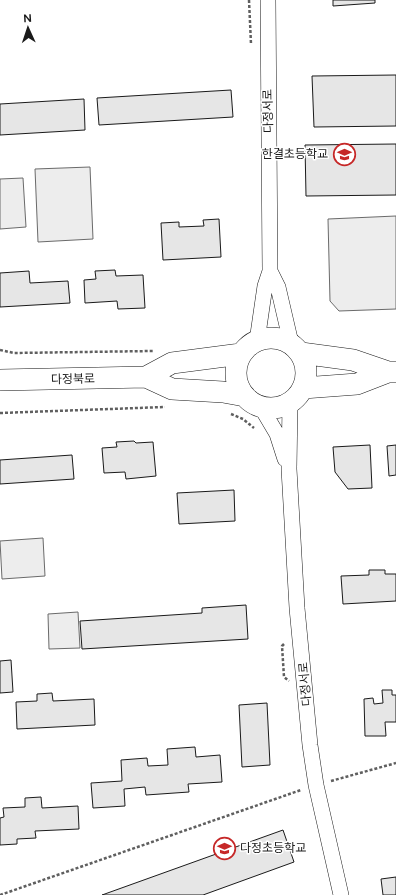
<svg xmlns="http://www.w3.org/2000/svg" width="396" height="895" font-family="Figtree,'Noto Sans KR',sans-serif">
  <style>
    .built { fill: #ededed; stroke: #6a6a6a }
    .building { fill: #e6e6e6; stroke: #1a1a1a }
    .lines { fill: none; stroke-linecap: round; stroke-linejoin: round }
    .street-casing { stroke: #1a1a1a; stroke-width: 16 }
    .secondary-casing { stroke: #1a1a1a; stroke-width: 22 }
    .path { stroke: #5f5f5f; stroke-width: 2.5; stroke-dasharray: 3 2; stroke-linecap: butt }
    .street { stroke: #fff; stroke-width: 15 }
    .secondary { stroke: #fff; stroke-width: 21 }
    .labels { text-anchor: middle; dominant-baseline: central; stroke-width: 3; stroke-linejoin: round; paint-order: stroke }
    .street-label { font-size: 12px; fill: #1a1a1a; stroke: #fff }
    .poi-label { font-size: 12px; fill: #1a1a1a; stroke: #fff; text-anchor: end }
  </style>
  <rect width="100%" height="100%" fill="#fff"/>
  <!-- built -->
  <path class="built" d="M90,167L93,239L38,242L35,169Z
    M23,178L26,227L0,229V179Z
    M396,216V309L339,311L330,301L328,219Z
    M43,538L45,576L2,579L0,541Z
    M78,612L80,648L49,649L48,614Z"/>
  <!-- building -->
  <path class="building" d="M333,0H375V3L333,6Z
    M396,75V126L314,127L312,76Z
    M231,90L233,117L99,125L97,98Z
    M84,99L85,130L0,135V104Z
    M396,144V195L306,196L305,145Z
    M219,219L221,257L163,260L161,223L179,222V227L204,226L203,220Z
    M115,270L116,276L143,275L145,308L118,309L117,301L85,303L84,280L96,279L95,271Z
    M29,271L30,283L68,281L70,303L0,307V273Z
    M134,441L136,443L153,442L156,476L126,479L125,472L104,473L102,448L117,447L116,442Z
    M370,445L372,488L348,489L335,472L333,447Z
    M396,445V475L389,476L387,446Z
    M72,455L74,479L0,484V460Z
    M234,490L235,521L179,524L177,493Z
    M369,570H385V574H396V601L343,604L341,576L369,575Z
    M246,605L248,639L82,649L80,621L202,613V608Z
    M11,660L13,692L0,693V661Z
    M382,690H392V695H396V722H385L386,736H365L364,699L373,698L374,704L383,703Z
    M52,693L53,701L94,699L95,725L17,729L16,702L37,701V694Z
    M267,703L270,765L242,767L239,705Z
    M195,747L196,757L220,755L222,782L188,784L189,792L146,795L145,787L124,789L125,806L93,808L91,783L122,781L121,760L147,758L148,766L168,765L167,749Z
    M41,797L42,808L78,806L79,829L35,831L36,838L17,839V844L0,845V818L4,817L3,808L25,807V798Z
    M283,830L294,862L203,895H102Z
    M396,877V895H383L381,879Z"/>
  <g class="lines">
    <defs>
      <path id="street" d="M270,271L278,287L291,343
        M257,341L265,286L270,271L268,0
        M290,403L289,469L297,608L310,745L316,785L341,895
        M261,407L277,434L285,459"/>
      <path id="secondary" d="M236 373a35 35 0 1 1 70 0a35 35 0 1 1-70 0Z
        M301,353L353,360L388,372H396
        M146,377L172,363L241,354
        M0,380L146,377L172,389L223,392L245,396
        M303,388L357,384L388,372"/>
    </defs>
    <!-- street casing -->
    <use href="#street" class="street-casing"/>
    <!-- secondary casing -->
    <use href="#secondary" class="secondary-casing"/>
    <!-- path -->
    <path class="path" d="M249,0L251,44
      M0,350L14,353L153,351
      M0,413L165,407
      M231,414L243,419L254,428
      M284,644L282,646L284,677L289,681
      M331,781L396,763
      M0,895L301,790"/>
    <!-- street -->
    <use href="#street" class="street"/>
    <!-- secondary -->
    <use href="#secondary" class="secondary"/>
  </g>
  <!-- icons -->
  <defs>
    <symbol id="school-ring" viewBox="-11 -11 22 22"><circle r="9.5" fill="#fff" stroke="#c62828" stroke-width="1.5"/><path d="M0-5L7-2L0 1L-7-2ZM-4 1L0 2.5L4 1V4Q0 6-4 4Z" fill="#c62828"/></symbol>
  </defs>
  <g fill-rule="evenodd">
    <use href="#school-ring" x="332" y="142" width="25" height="25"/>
    <use href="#school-ring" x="212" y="836" width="25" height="25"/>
  </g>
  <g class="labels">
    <!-- street labels -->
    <g class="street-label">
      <text transform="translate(268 111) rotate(-91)">다정서로</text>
      <text transform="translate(73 379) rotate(-1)">다정북로</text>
      <text transform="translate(305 684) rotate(-95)">다정서로</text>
    </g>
    <!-- poi labels -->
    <g class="poi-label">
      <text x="328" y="154">한결초등학교</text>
      <text x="240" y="848" text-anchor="start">다정초등학교</text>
    </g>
  </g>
  <!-- north arrow -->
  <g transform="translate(28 28) rotate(357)" stroke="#ffffff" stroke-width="3" paint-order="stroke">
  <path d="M0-3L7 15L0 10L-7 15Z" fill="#1a1a1a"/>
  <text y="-6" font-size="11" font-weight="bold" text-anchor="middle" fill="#1a1a1a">N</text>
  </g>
</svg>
